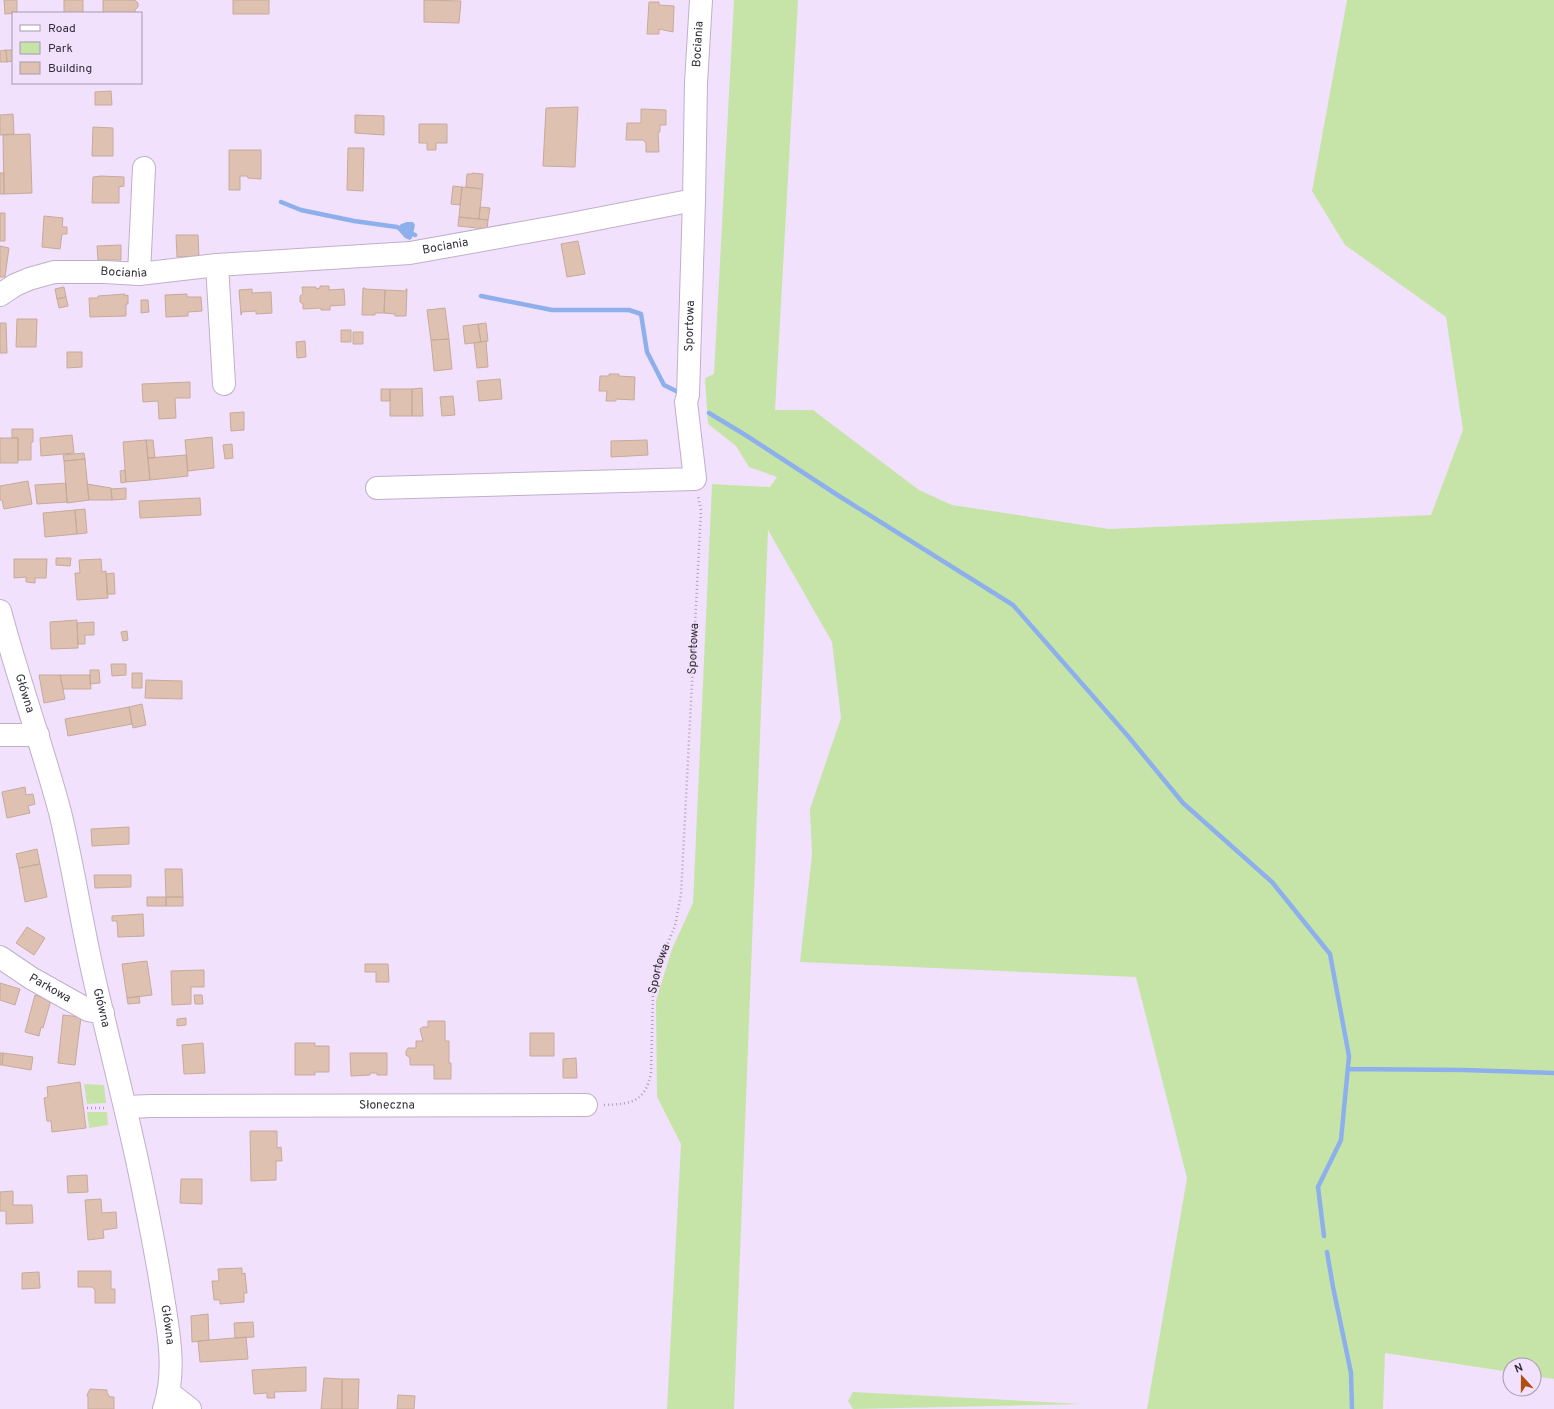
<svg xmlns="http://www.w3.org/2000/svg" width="1554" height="1409" font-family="Overpass,sans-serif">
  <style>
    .green { fill: #c6e4a8 }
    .water { fill: #8db0ed }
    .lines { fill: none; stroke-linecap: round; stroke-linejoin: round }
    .stream { stroke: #8db0ed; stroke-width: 4.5 }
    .building { fill: #dec1b1; stroke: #c6aa9a }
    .minor-casing { stroke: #bfb0c9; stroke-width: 24 }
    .path { stroke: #aea1b6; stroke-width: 2.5; stroke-dasharray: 1 3; stroke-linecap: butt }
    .minor { stroke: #fff; stroke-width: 22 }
    .labels { text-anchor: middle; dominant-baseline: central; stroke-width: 4; stroke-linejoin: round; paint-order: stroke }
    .street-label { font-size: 12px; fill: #332d37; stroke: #f2e1fc }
  </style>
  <rect width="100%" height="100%" fill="#f2e1fc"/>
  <!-- green -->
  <path class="green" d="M734,0H798L775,410H813L919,490L952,505L1109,529L1431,515L1463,430L1446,317L1345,245L1312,191L1347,0H1554V1379L1534,1376V1365H1510V1372L1385,1353L1383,1409H1147L1187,1178L1136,977L800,962L812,855L810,809L841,718L832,642L768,530L734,1409H667L681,1144L657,1097L656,1001L672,949L693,903L712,484L770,487L777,477L749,467L736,446L708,424L705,378L714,374Z
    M84,1084L104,1085L106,1103L87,1104Z
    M87,1112H107L108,1125L89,1128Z
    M853,1392L1083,1404L853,1409L848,1401Z"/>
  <!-- water -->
  <path class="water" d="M407,222H413L415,225L412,238L410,240L405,238L397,229L401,224Z"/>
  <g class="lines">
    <!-- stream -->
    <path class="stream" d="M281,202L301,210L354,221L397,227L415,235
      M481,296L552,310H629L641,314L647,352L664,385L680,393
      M709,413L747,436L839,496L1013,605L1127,735L1183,803L1272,882L1330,954L1349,1056L1341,1140L1318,1187L1324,1236
      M1348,1069L1464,1070L1554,1073
      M1327,1252L1333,1287L1351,1373L1352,1409"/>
  </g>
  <!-- building -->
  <path class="building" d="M4,0H17V13L5,14Z
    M64,0H83V13H64Z
    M103,0H135L138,3V7L135,10V13H103Z
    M233,0H269V14H233Z
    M424,0L461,1L459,23L424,22Z
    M649,2H659V5L674,6L673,32L659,29V34H647Z
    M6,50H13V61L7,62Z
    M6,50L7,62H0V51Z
    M111,91L112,105H95V92Z
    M578,107L575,167L543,166L546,108Z
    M641,109L666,110V125H660V132H658L659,152H646V143L643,140H626L627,123H641Z
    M13,114L14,134L0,135V115Z
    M355,115L384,116V135L355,133Z
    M419,124H447V143H436V150H427V143H419Z
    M93,127L113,128V156H92Z
    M30,134L32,193L4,194L3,135Z
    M348,148H364L363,191L347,190Z
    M229,150H261V179L248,178L247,176H240V190H229Z
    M0,173H4V194H0Z
    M472,173L483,174L482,189L466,187L467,174H472Z
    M101,176L124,177V186L119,187V203H92L93,177Z
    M453,186L462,187L460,205L451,204Z
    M462,187L482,189L479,219L459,217Z
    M480,207L490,208L488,220L479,219Z
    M0,213H5V241H0Z
    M44,216L63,218L62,227H67V234H62L60,249L42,247Z
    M459,217L488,220L487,229L458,226Z
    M176,235H198L199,256L177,257Z
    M578,241L585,274L567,277L561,244Z
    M121,245V260H98L97,246Z
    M0,246L9,248L5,277H0Z
    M320,286H329V290L344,289L345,305L330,306V310H321V308L303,309V304L300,302V296L303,294L302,287H316V289L320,288Z
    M64,287L66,297L57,299L55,289Z
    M363,288H365V289L385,290L384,313H375V315H362Z
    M252,289V293L271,292L272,313L256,314V311L242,312L241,315L239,290Z
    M406,289H407L406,316H395V314L384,313L385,290L406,291Z
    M125,294V296L128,295V304H126V316L90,317L89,298H98V296Z
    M187,294V297H201L202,311L188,312V316L166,317L165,295Z
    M66,297L68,306L59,308L57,299Z
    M141,300H148L149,312L141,313Z
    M445,308L449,339L431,340L427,310Z
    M17,319H37L36,347H16Z
    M0,323H6L7,353H0Z
    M486,323L488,341L481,342L478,324Z
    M478,324L481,342L465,344L463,326Z
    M341,330H351V342H341Z
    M353,332H363V344H353Z
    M449,339L452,369L434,371L431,340Z
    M305,341L306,357L297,358L296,342Z
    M486,341L488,367L477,368L474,343Z
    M67,352H82V367L67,368Z
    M609,374H619V376L635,377L634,400L616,399V401H606L607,391H599L600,376H609Z
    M500,379L502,399L479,401L477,381Z
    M190,382V398H175L176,418L159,419L158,401L143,402L142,384Z
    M422,388L423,416H412V389Z
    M381,389H390V401H381Z
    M390,389H412V416H390Z
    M453,396L455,415L442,416L440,397Z
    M244,412V430L231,431L230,413Z
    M12,429H33V442H31V460H18V438H12Z
    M72,435L74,453L41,456L40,438Z
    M212,437L214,468L188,471L185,440Z
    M0,438H18V463H0Z
    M146,440H153L155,458H148Z
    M146,440L150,480L126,482L123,442Z
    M647,440L648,455L611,457V441Z
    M232,444L233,458L225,459L223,445Z
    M84,453L85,459L64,461L63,455Z
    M186,455L188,476L150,480L148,458Z
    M85,459L89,500L67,503L64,461Z
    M125,470L126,482L121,483L120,471Z
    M28,481L32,504L4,509L2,500H0V486Z
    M66,483L67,502L37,504L35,485Z
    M87,484L111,488L112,500H89Z
    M126,488V499L112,500L111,489Z
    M200,498L201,515L140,518L139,501Z
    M85,509L87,533L77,534L75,510Z
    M75,510L77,534L45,537L43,513Z
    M56,558H71L70,566L56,565Z
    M14,559H47L46,578H35V583L26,582V577L14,578Z
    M101,559L102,572L106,571L108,598L77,600L75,573H80L79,560Z
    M114,573L115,594H107L106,574Z
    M77,620L78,648L51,649L50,622Z
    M94,622V635H85V644H78L77,623Z
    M127,631L128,640L123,641L121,632Z
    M111,664H126V675L112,676Z
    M90,670H99L100,683L90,684Z
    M132,673H142V688H132Z
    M39,675H60L65,699L44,703Z
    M60,675H90L91,689H63Z
    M146,680L182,681V699L145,698Z
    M142,704L146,725L133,728L129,707Z
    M129,707L132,724L68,736L65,719Z
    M25,787L26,795L33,794L35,804L28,806L30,813L7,818L2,792Z
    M129,827V844L92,846L91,829Z
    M37,849L40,864L19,868L16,854Z
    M40,864L47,897L25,902L19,868Z
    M165,869H182L183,897H166Z
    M94,875H131V887L95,888Z
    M147,897H166V906H147Z
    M166,897H183V906H166Z
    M143,914L144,936L118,937L117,921H112V916Z
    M27,927L45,938L34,955L16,943Z
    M147,961L152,995L127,998L122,964Z
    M365,964H388L389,982H376V972H365Z
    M204,970V987H191V1004L172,1005L171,971Z
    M0,983L20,989L15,1005L0,1000Z
    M35,995L51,1000L43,1028L41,1027L39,1036L25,1032Z
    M194,995H202L203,1004H195Z
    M139,996L140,1003L128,1004L127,998Z
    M63,1015L81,1017L75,1065L58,1063Z
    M186,1018V1025L177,1026V1019Z
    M428,1021H445V1041H449V1063H451V1079H434V1065H410V1058L406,1055V1051L408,1048H416V1041H423L420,1029L423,1027H428Z
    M530,1033H554V1056H530Z
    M203,1043L205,1073L184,1074L182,1045Z
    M295,1043H315V1046H329V1072H315V1075H295Z
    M0,1053H3L2,1065H0Z
    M3,1053L33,1057L31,1070L2,1065Z
    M350,1053H387V1075H377V1073H370V1075L351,1076Z
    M576,1058L577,1078H563V1059Z
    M80,1082L86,1128L52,1132L51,1121H47L44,1098L48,1097L47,1087Z
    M250,1131H277V1148L281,1147L282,1161H276V1180L251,1181Z
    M87,1175L88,1192L68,1193L67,1176Z
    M181,1179H202V1204L180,1203Z
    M13,1191V1205H32L33,1223L6,1224V1211H0V1192Z
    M101,1199L102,1213L116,1212L117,1228L103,1230L104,1238L88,1240L85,1200Z
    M242,1268V1274L245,1273L247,1293H244V1302L220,1304V1300H214L212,1281H219L218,1269Z
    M78,1271H111V1289H115V1303H95V1290L92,1287H78Z
    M39,1272L40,1288L22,1289V1273Z
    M208,1314L209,1340L192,1342L191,1316Z
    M253,1322L254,1337L235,1338L234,1323Z
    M246,1337L248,1359L200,1362L198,1341Z
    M306,1367V1391L274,1392L275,1398H267V1393L254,1394L252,1370Z
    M324,1378L342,1379V1409H321Z
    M342,1379H359L358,1409H342Z
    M90,1389L107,1390V1393L110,1397H114V1409H88V1397L87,1395Z
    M398,1395L415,1396L414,1409H397Z"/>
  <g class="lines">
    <defs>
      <g id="minor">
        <path d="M217,265L224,384"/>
        <path d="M139,274L144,168"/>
        <path id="s2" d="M0,295L15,285L29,279L54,272H104L139,274L217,265L410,253L566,225L694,200L696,83L701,0"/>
        <path id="s3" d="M377,488L695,479L686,402L688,395L694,200"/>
        <path id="s4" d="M0,611C18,679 42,745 60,812C73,866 81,920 93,973C108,1040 126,1107 140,1174C148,1213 156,1252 162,1291C168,1329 177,1371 164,1409"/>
        <path d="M0,735H38"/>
        <path id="s5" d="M0,957L31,978L88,1010L103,1013"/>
        <path id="s6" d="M126,1107L151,1106L586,1105"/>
        <path d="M168,1392L190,1409"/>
      </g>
    </defs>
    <!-- minor casing -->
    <use href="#minor" class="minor-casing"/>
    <!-- path -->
    <g class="path">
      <path id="s1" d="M604,1105C632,1104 645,1102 651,1073L653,993L659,964L675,926L681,894L701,510L698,496"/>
      <path d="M87,1108H107"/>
    </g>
    <!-- minor -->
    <use href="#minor" class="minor"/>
  </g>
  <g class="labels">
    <!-- street labels -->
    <g class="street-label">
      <text stroke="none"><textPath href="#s2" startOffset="861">Bociania</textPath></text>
      <text stroke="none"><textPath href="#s2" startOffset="452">Bociania</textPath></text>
      <text stroke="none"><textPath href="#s2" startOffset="129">Bociania</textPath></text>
      <text stroke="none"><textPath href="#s3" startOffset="472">Sportowa</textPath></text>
      <text stroke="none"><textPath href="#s1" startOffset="493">Sportowa</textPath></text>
      <text stroke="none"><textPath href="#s4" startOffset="86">Główna</textPath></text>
      <text stroke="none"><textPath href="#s1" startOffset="169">Sportowa</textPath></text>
      <text stroke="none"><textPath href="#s5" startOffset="59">Parkowa</textPath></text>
      <text stroke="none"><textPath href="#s4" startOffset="410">Główna</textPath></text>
      <text stroke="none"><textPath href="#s6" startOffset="261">Słoneczna</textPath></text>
      <text stroke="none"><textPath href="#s4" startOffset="734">Główna</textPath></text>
    </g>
  </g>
  <!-- legend -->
  <rect x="12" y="12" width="130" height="72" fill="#f2e1fc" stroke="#a699ad"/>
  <rect x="20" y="25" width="20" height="6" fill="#ffffff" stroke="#a699ad"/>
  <text x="48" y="32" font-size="12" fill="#332d37">Road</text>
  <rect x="20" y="42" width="20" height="12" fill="#c6e4a8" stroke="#a699ad"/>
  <text x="48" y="52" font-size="12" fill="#332d37">Park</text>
  <rect x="20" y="62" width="20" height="12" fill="#dec1b1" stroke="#a699ad"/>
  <text x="48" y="72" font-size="12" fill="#332d37">Building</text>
  <!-- north arrow -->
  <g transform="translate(1522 1377) rotate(339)"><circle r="19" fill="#f2e1fc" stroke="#a699ad"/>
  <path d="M0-3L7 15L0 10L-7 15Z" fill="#af4d12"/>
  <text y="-6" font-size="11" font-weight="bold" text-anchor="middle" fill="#332d37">N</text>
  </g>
</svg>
